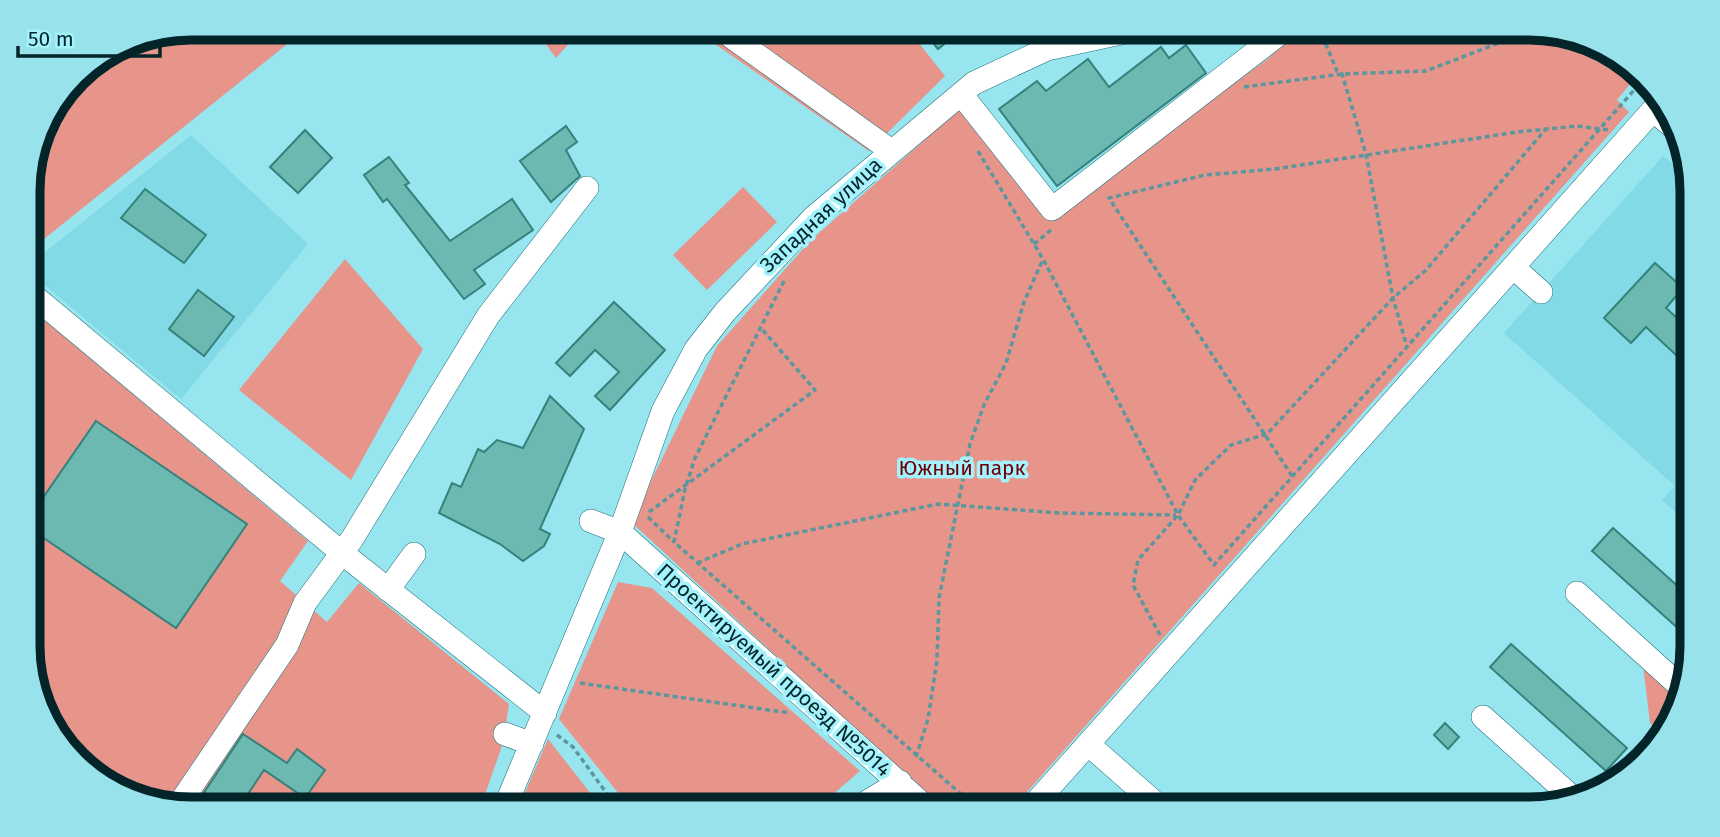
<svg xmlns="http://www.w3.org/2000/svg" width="1720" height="837" font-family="'Fira Sans',sans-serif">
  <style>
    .built { fill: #81dae6 }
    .green { fill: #e7948b }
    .building { fill: #6cb9b1; stroke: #33827b; stroke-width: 2 }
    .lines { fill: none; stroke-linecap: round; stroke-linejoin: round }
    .minor-casing { stroke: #1d717b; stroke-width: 24 }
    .path { stroke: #5b979f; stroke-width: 3.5; stroke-dasharray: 5 3.5; stroke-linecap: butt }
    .minor { stroke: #fff; stroke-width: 23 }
    .labels { text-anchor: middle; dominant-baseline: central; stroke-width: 7; stroke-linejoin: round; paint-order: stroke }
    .street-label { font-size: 21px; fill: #032529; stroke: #a4f2fc }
    .park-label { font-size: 21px; fill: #6d0006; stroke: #a4f2fc }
    .rim { fill: none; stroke: #032529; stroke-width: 9 }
  </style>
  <rect width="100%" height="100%" fill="#97e5ef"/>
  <!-- built -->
  <path class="built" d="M191,135L308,244L181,399L29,272V265Z
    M1663,156L1691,180L1692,527L1662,500L1675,486L1504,333Z"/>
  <!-- green -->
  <path class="green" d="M192,28H283L291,41L29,251L28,180L45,120L83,69L129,40Z
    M470,28H504L481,44Z
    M534,28H583L556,58Z
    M692,28H907L945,76L869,151Z
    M973,28H1011L985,43Z
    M1297,28H1528L1600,45L1658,92L1661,99L1634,79L1617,100L1629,112L1012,809H942L631,522L717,346L811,240L960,109L1049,219L1269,58Z
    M743,187L777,222L707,290L673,255Z
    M345,259L423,349L351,480L239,390Z
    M29,307L308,541L280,581L327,622L359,583L509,704L503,743L480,809H192L120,792L62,745L29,667Z
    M618,582L652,588L860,771L816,809H631L559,719Z
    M1643,665L1680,698L1675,717L1661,733L1650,723Z
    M548,739L603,809H518Z"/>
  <!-- building -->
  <path class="building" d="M921,28H964L938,49Z
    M1186,45L1206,73L1057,186L999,109L1037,81L1046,91L1088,59L1109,87L1161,47L1169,58Z
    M566,126L577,142L566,150L580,176L551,202L520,161Z
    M305,130L332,158L298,193L270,167Z
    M389,157L409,183L405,185L450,241L512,199L533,230L474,270L485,284L464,299L387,199L383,202L364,175Z
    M145,189L206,235L184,263L121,218Z
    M1655,263L1683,288L1666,308L1691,331V369L1646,327L1631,343L1604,318Z
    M198,290L234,317L204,356L169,329Z
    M614,302L665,350L610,410L595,396L619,372L595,350L570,376L556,363Z
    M550,396L584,429L540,529L550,534L544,546L523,561L500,544L439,513L452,483L461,487L478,449L484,452L497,440L523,448Z
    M96,421L247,524L176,628L29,528V518Z
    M1613,528L1692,599V641L1592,551Z
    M1511,644L1627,748L1606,771L1490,667Z
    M1445,723L1459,737L1448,749L1434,735Z
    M243,734L287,763L297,749L325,770L305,798L264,770L238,809H193Z"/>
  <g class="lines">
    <defs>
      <path id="minor" d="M719,28L890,150
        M1037,28L1047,49
        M961,94L1052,209L1287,28
        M1513,267L1541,292
        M29,292L342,553L545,713
        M591,521L620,532L928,809
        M388,590L414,554
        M1577,593L1682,688
        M1483,717L1572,797
        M505,734L532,744
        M1088,744L1162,809
        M178,806L287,645L305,603L352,539L488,316L587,188
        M504,809L620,532L663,411L696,349L725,312L814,217L974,83L1047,49L1144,28
        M855,809L900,782
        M1030,809L1653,110L1673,127"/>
    </defs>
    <!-- minor casing -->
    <use href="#minor" class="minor-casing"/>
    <!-- path -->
    <path class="path" d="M1319,28L1337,71L1342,74L1366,154L1393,298L1407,347
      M1244,87L1342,74L1426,71L1535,29
      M978,151L1043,259L1178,515L1214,565L1643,80
      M1034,244L1051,230
      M784,281L695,458L685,489L674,542L978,809
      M1292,476L1109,198L1205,175L1275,169L1517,132L1577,126L1609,130
      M649,512L815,390L761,328
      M648,517L674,542
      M697,563L742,544L938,504L1060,513L1176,515
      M1160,635L1133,585L1138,560L1178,515L1195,480L1231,445L1267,434L1393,298L1426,270L1545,130
      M580,683L790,713
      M557,735L573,747L618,809
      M916,757L928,719L937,660L939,598L970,444L984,405L1006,363L1024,302L1043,259"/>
    <!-- minor -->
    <use href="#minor" class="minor"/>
  </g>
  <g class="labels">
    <!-- street labels -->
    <g class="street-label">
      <text transform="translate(821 215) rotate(-43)">Западная улица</text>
      <text transform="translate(774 670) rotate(42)">Проектируемый проезд №5014</text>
    </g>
    <!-- park labels -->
    <g class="park-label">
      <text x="962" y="468">Южный парк</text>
    </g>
  </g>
  <!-- crop -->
  <path d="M0 0H1720V837H0ZM191 40H1529A151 151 0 0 1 1680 191V646A151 151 0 0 1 1529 797H191A151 151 0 0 1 40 646V191A151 151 0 0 1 191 40Z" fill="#97e2eb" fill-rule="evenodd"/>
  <path class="rim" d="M191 40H1529A151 151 0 0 1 1680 191V646A151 151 0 0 1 1529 797H191A151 151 0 0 1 40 646V191A151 151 0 0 1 191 40Z"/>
  <!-- scale -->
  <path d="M18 46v10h142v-10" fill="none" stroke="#032529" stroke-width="3.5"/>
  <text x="28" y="46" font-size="21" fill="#032529" stroke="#a4f2fc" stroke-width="5" paint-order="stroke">50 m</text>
</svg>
